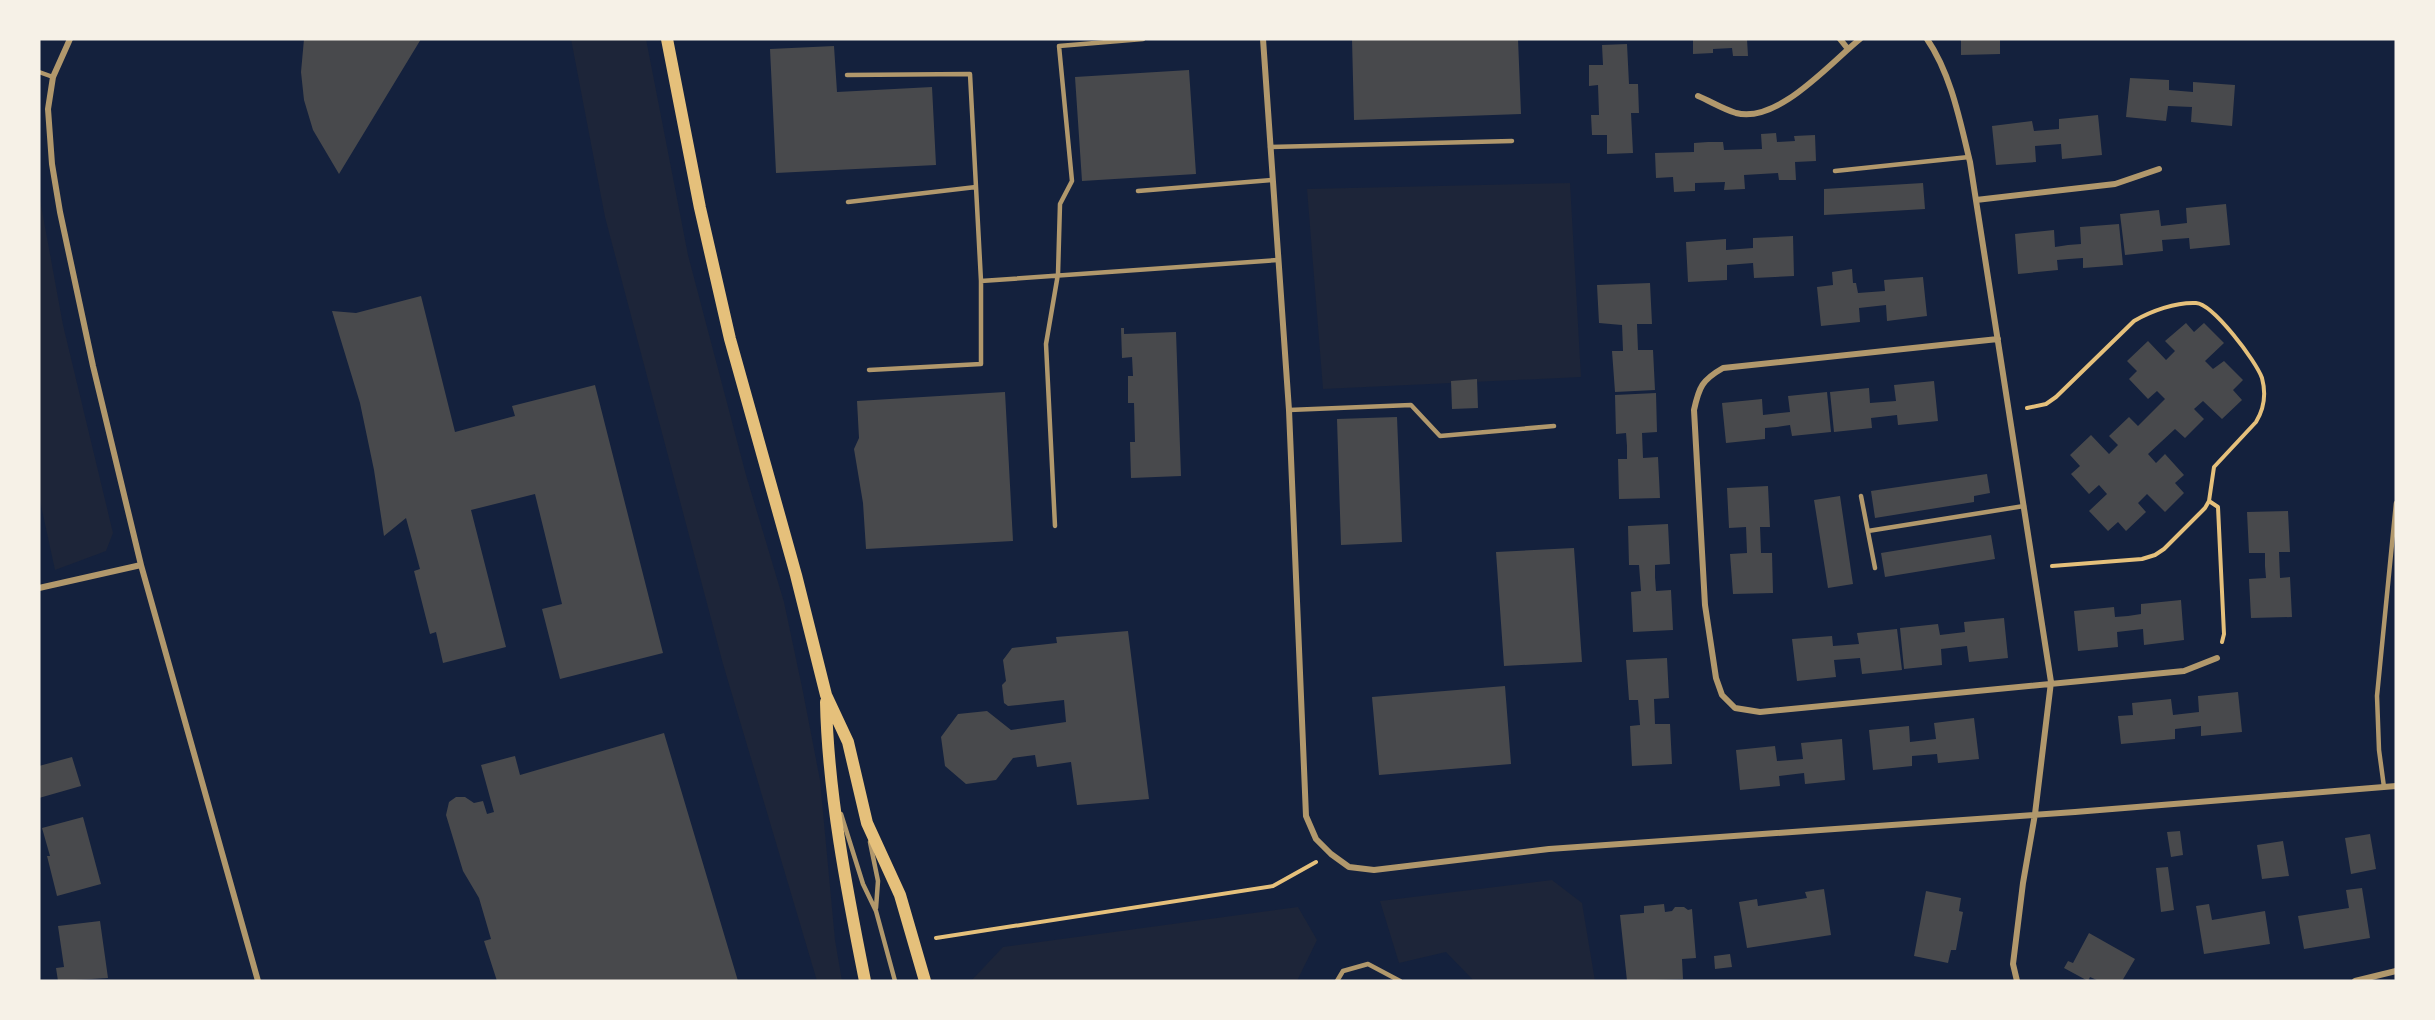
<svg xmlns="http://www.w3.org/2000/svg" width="2435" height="1020" font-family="Manrope,sans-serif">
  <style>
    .green { fill: #1d2539 }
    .building { fill: #48494c }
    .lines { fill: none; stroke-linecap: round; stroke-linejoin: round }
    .path { stroke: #e5c07b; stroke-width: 4 }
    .service { stroke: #b1986c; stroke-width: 4.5 }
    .minor { stroke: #b1986c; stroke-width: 6 }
    .secondary { stroke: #e5c07b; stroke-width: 12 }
  </style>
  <rect width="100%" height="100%" fill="#14213d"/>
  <!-- green -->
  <path class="green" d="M571,39H646L688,255L746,475L784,602L803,692L820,780L835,940L842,981H817L723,664L605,217Z
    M1570,183L1581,377L1323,389L1307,189Z
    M39,194L63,325L113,533L106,551L55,570L39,496Z
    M1552,880L1582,903L1595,981H1474L1446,952L1399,963L1380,901Z
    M1298,907L1317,940L1297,981H971L1003,947Z"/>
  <!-- building -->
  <path class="building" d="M304,39H421L339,174L313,130L304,100L301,72Z
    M1352,39H1518L1521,114L1354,120Z
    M1693,39H1747L1748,56H1733L1732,48L1713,49V53L1693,54Z
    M1968,39H2000V54L1961,55V40Z
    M1627,44L1629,84H1638L1639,113H1631L1633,153L1607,154V135H1592L1591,115H1599L1598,85L1589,86V65H1603L1602,45Z
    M834,46L837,92L932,87L936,165L776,173L770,49Z
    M1189,70L1196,174L1082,181L1075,77Z
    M2130,78L2169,80V90L2193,92V82L2235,85L2232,126L2191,122L2192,107L2168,106L2166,121L2126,117Z
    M2098,115L2102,155L2062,159L2061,144L2035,146L2036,162L1996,165L1992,126L2032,121L2034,131L2059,129V119Z
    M1776,133L1777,142L1795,141L1794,136L1815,135L1816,161L1795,162L1796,180H1779L1778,173L1744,175L1745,189L1724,190L1725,182L1695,183V191L1674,192L1673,177L1656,178L1655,153L1694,152V143L1708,142H1723L1724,150L1762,149L1761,134Z
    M1923,183L1925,209L1824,215V189Z
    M2226,204L2230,245L2190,249L2189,238L2176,239L2162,240L2163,251L2125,255L2120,214L2159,210L2161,226L2187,223L2186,208Z
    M2119,224L2123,265L2083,268V258L2069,259L2057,260L2058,270L2018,274L2015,234L2054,230L2055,247L2068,245L2081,244L2080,227Z
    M1793,236L1794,276L1754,278L1753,263L1727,265V280L1688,282L1686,242L1726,239V250L1753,248V238Z
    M1852,269L1853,283H1856L1858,293L1885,291L1884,280L1923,277L1927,316L1887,321L1886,305L1859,308L1860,322L1821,326L1817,287L1833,285L1832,272Z
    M1650,283L1652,324H1637L1638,350H1653L1655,390L1615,392L1612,351H1623L1622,325L1599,323L1597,285Z
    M421,296L455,432L515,416L512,406L595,385L663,653L560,679L542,609L562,604L535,494L471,510L506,647L443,663L436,632L430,634L414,571L420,569L406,518L384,536L374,470L360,403L332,311L356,313Z
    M2186,323L2194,332L2204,323L2224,343L2205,361L2213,369L2224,361L2243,380L2233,390L2242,400L2222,419L2203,401L2194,409L2204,419L2185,438L2175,429L2148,454L2156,463L2165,454L2184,475L2175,483L2184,493L2165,512L2147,494L2138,503L2146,512L2126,531L2118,522L2108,531L2089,511L2107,494L2099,485L2089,494L2071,474L2080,466L2070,455L2091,435L2109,454L2118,445L2109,436L2129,417L2138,426L2165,399L2157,391L2148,399L2129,379L2137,371L2127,361L2148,341L2166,360L2175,351L2165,341Z
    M1121,328H1124V334L1176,332L1181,476L1131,478L1130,442H1135L1134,403H1128V376H1133L1132,357L1122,358Z
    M1477,379L1478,408L1452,409L1451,381Z
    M1934,381L1938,421L1898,425L1897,415L1871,418L1872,428L1834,432L1830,392L1869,388L1870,403L1896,401L1894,385Z
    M1005,392L1013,541L866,549L863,503L854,449L859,438L857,401Z
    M1827,392L1831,432L1792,436L1790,425L1777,427L1765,428V439L1726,443L1722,403L1762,399L1763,415L1790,412L1788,396Z
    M1656,393L1657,432L1642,433L1643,458L1658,457L1660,498L1619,499L1618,459H1627V446L1626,433L1616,434L1615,395Z
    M1397,417L1402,542L1341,545L1337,419Z
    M1987,474L1990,493L1974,496V502L1875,518L1871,491Z
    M1768,486L1770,527H1760L1761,553H1772L1773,593L1733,594L1730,554L1747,553L1746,527L1729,528L1727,488Z
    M1840,496L1853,584L1828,588L1814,500Z
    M2288,511L2290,552H2279L2280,578L2290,577L2292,617L2251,618L2249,579L2266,578L2265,566V553H2249L2247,512Z
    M1668,524L1670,564L1655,565V577L1656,591L1671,590L1673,630L1633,632L1631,592L1641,591L1639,565H1629L1628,526Z
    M1991,535L1995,559L1885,577L1881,553Z
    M1574,548L1582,662L1504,666L1496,552Z
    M2181,600L2184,640L2144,645L2143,629L2117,632L2118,647L2078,651L2074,611L2114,607L2115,617L2128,616L2141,614V604Z
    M2004,618L2008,658L1969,662L1967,646L1941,649L1942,665L1904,669L1900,628L1938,624L1940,635L1965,632L1964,622Z
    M1897,629L1902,670L1862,674L1860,658L1834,660L1836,677L1797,681L1792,639L1832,636L1833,646L1859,644L1857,633Z
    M1128,631L1149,799L1077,805L1071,762L1037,767L1035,755L1013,758L996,780L966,784L945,766L941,737L958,714L987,711L1011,730L1066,722L1064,700L1008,706L1004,703L1002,685L1006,681L1003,660L1012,648L1057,643L1056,637Z
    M1667,658L1669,698L1654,699L1655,724H1670L1672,764L1632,766L1630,726L1640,725L1639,712L1638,700H1629L1626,660Z
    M1505,686L1511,764L1379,775L1372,697Z
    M2238,692L2242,732L2201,736V726L2175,729V739L2121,744L2118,716L2133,715L2132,703L2171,699L2173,715L2199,712L2198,696Z
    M1974,718L1979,759L1938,763L1937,754L1912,756V766L1873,770L1869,730L1909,726L1910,742L1936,739L1934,723Z
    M664,733L738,981H497L484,941L491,939L479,898L463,871L446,815L449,802L456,797H465L474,803L483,801L487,814L494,812L481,765L515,756L520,775Z
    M1842,739L1845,780L1805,784L1804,773L1779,776L1780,786L1740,790L1736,750L1775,746L1777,761L1803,759L1801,743Z
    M72,757L81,786L39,798V766Z
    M83,817L101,884L57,896L47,856H50L42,828Z
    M2180,831L2183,855L2171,857L2167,832Z
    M2370,834L2376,869L2351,874L2345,838Z
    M2283,841L2289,876L2262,879L2257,845Z
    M2168,867L2174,910L2161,912L2156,868Z
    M2362,888L2370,938L2304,949L2298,916L2349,908L2346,890Z
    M1824,889L1831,935L1747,948L1739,902L1757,899L1758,906L1807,898L1805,892Z
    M1926,891L1961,898L1959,911L1963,912L1956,950H1951L1948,963L1914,956Z
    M1664,904L1665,912L1672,911L1675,907H1684L1688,910L1692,909L1696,958L1682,959L1683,979L1627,981L1620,915L1644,913V906Z
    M2209,904L2212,920L2265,911L2270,944L2204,954L2196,906Z
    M100,921L108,978L58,981L56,968L64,967L58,926Z
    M2089,933L2135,959L2122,981H2099L2090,977L2088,981L2064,968L2068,961L2073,963Z
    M1730,954L1732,967L1715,969L1714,956Z"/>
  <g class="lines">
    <!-- path -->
    <path class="path" d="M2027,408L2046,404L2056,397L2134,321C2151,311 2176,302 2196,303C2213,304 2256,361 2262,378C2266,393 2264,409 2256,422L2214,467L2209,501L2205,508L2164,549L2155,555L2142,559L2052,566
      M2209,501L2218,507L2224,634L2222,642
      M936,938L1273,886L1316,862"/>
    <!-- service -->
    <path class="service" d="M39,72L53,77
      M847,75L970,74L981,281V364L869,370
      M1270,147L1512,141
      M1835,171L1969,157
      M1138,191L1272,180
      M848,202L976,187
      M981,281L1278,260
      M1289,410L1411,405L1440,436L1554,426
      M1861,496L1875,568
      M1055,526L1046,344L1058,274L1060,204L1072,181L1059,46L1143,39
      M1868,531L2024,506
      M2384,787L2379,750L2377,696L2396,503
      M841,814L863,884L876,911L895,981
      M870,842L878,881L876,908
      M1337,981L1343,971L1368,964L1400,981"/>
    <!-- minor -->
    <path class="minor" d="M70,39L53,77L48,109L52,164L60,212L93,366L141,565L258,981
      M1263,39L1289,410L1306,816L1316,839L1331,854L1349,867L1374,870L1549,849L2075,812L2396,786
      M1840,39L1848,49
      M1927,39C1951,74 1960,121 1970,162L2051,682L2035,814L2023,883L2013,964L2017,981
      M1698,96C1710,101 1723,109 1736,113C1778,124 1830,63 1860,39
      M1976,200L2115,184L2159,169
      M1998,339L1723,368C1702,380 1699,387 1694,410L1705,605L1716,678L1722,695L1735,708L1760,712L2184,671L2217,658
      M39,588L141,565
      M2355,981L2396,971"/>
    <!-- secondary -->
    <path class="secondary" d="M667,39L700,208L730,339L796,575L826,695L848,742L867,823L900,895L925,981
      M826,702C828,794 847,891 865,981"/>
  </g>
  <!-- border -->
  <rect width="2435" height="1020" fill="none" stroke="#f6f1e7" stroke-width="81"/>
</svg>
